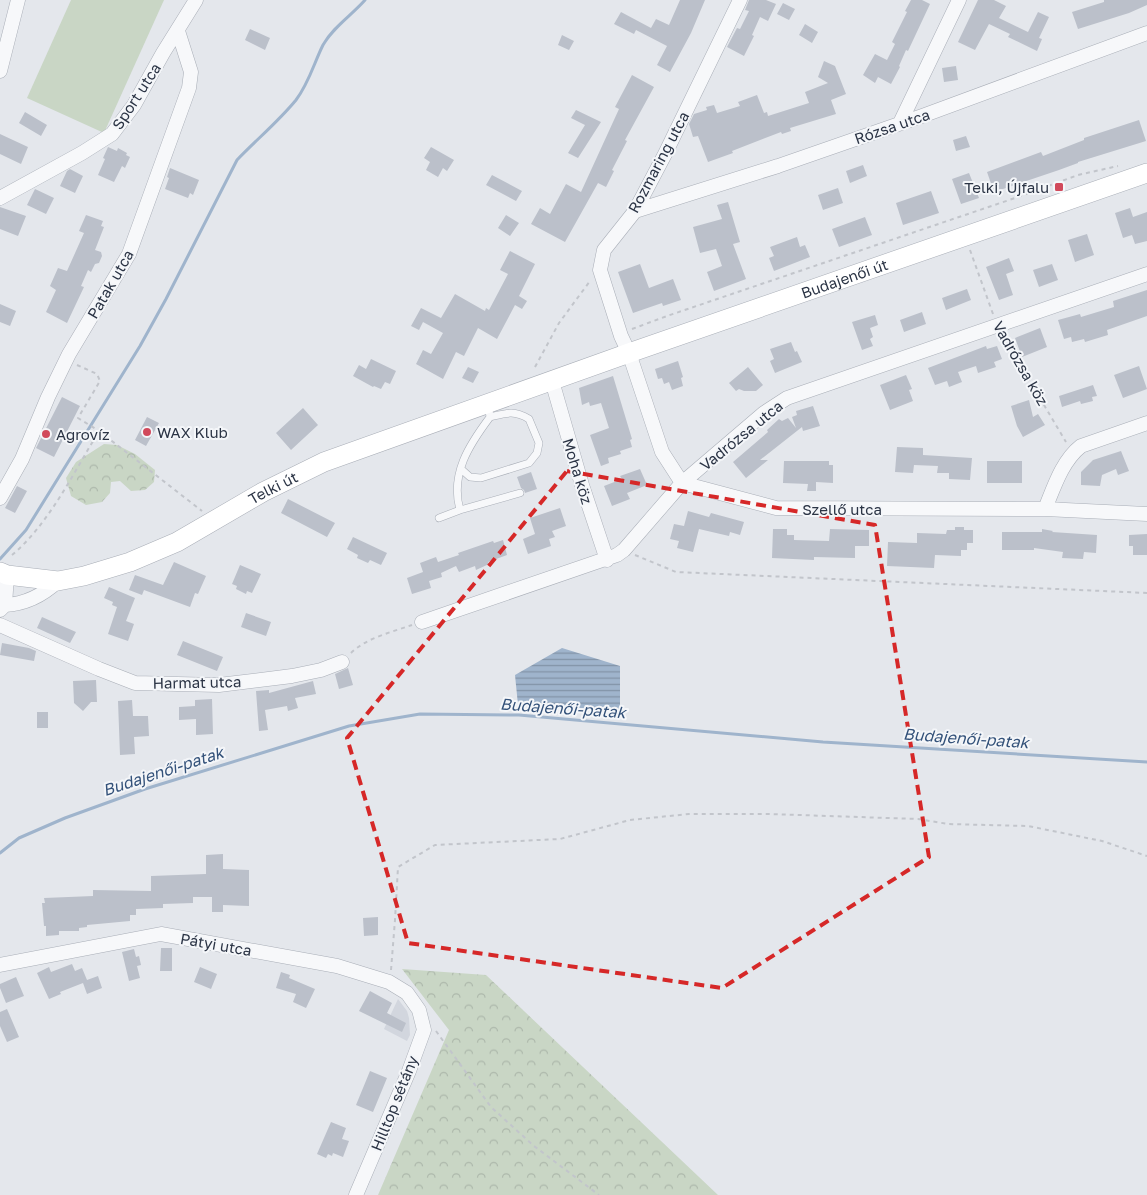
<svg xmlns="http://www.w3.org/2000/svg" width="1147" height="1195" font-family="'Golos Text',sans-serif">
  <style>
    .built { fill: #d2d6de }
    .forest { fill: url(#forest-crowns) }
    .pitch { fill: #c9d6c5 }
    .water { fill: url(#water-rules) }
    .lines { fill: none; stroke-linecap: round; stroke-linejoin: round }
    .stream { stroke: #9fb4cc; stroke-width: 3 }
    .building { fill: #bbc0ca }
    .lane-casing { stroke: #a9aeb7; stroke-width: 8 }
    .street-casing { stroke: #a9aeb7; stroke-width: 15 }
    .secondary-casing { stroke: #a9aeb7; stroke-width: 20 }
    .path { stroke: #c2c5cb; stroke-width: 2; stroke-dasharray: 4 4; stroke-linecap: butt }
    .lane { stroke: #f7f8fa; stroke-width: 7 }
    .street { stroke: #f7f8fa; stroke-width: 14 }
    .secondary { stroke: #fff; stroke-width: 19 }
    .marked { fill: none; stroke: #d62828; stroke-width: 4; stroke-dasharray: 10 6; stroke-linejoin: round }
    .poi-dot { fill: #d1495b; stroke: #f4f6f9; stroke-width: 2 }
    .labels { text-anchor: middle; dominant-baseline: central; stroke-width: 4; stroke-linejoin: round; paint-order: stroke }
    .street-label { font-size: 15px; fill: #2b3445; stroke: #f4f6f9 }
    .poi-label { font-size: 15px; fill: #2b3445; stroke: #f4f6f9; text-anchor: start }
    .water-label { font-size: 16px; font-style: italic; fill: #34527a; stroke: #f4f6f9 }
  </style>
  <defs>
    <pattern id="forest-crowns" width="20" height="18" patternUnits="userSpaceOnUse" patternTransform="scale(1.25)"><rect width="20" height="18" fill="#c9d6c5"/><path d="M2 6a3 3 0 1 1 6 0M12 15a3 3 0 1 1 6 0" fill="none" stroke="#adb8ab"/></pattern>
    <pattern id="water-rules" width="6" height="5" patternUnits="userSpaceOnUse" patternTransform="scale(1.25)"><rect width="6" height="5" fill="#9fb4cc"/><path d="M0 2.5h6" fill="none" stroke="#8293a7"/></pattern>
  </defs>
  <rect width="100%" height="100%" fill="#e4e7ec"/>
  <!-- built -->
  <path class="built" d="M398,999L407,1011L409,1018L410,1035L407,1041L384,1029Z"/>
  <!-- forest -->
  <path class="forest" d="M104,444L117,445L135,454L155,470L154,482L145,490L131,491L120,481L111,482L110,493L102,502L86,505L71,496L66,478L76,462Z
    M402,969L486,975L718,1195H378L449,1030Z"/>
  <!-- pitch -->
  <path class="pitch" d="M71,0H164L104,133L27,98Z"/>
  <!-- water -->
  <path class="water" d="M562,648L620,666V710L518,705L515,675Z"/>
  <g class="lines">
    <!-- stream -->
    <path class="stream" d="M0,559L26,530L140,346L166,299L237,160C256,140 278,122 296,100C309,83 314,63 323,45C333,27 352,15 365,0
      M0,853L19,838L65,818L145,789L349,726L420,714L519,715L823,742L1147,762"/>
  </g>
  <!-- building -->
  <path class="building" d="M680,0H705L691,33L670,72L657,65L667,46L636,30L634,34L614,24L621,12L651,28L656,19L669,25Z
    M749,0H766L776,4L768,21L760,17L752,35L754,36L744,56L727,47L737,28L740,29L749,11L745,10Z
    M911,0H922L930,4L908,51L906,50L899,66L900,67L891,84L878,77L875,83L863,75L875,54L887,60L895,44L892,42L907,12L905,11Z
    M978,0H994L1006,6L999,18L1028,32L1038,12L1049,17L1039,38L1042,39L1037,51L1008,37L1010,34L989,24L975,50L958,42Z
    M1104,0H1147V5L1129,13L1078,29L1072,12L1104,2Z
    M783,3L795,9L789,20L777,14Z
    M805,24L818,32L812,43L799,35Z
    M250,29L270,38L265,50L245,40Z
    M562,35L574,41L569,50L558,45Z
    M824,61L835,66L846,94L831,100L836,114L790,128L791,131L782,134L781,132L732,151L733,153L708,162L698,136L693,137L689,124L694,114L707,110L706,107L714,105L717,113L740,106L738,102L757,95L764,113L767,112L768,116L809,103L805,92L828,83L818,77Z
    M956,66L958,80L944,82L942,68Z
    M632,75L654,87L625,140L627,141L612,170L614,171L606,187L598,183L565,242L531,224L540,208L550,214L566,184L581,192L619,109L615,107Z
    M576,110L601,122L578,158L568,153L585,125L571,118Z
    M25,112L47,125L41,136L19,123Z
    M1139,120L1146,141L1078,162V163L1059,170L994,192L987,172L1041,152L1043,156L1084,140V138Z
    M0,134L28,147L21,164L0,154Z
    M966,136L970,147L956,151L953,140Z
    M108,147L117,151L118,148L127,153L126,155L130,157L125,168L122,166L114,182L98,175L105,159L103,158Z
    M431,147L454,160L447,171L443,168L438,177L426,170L430,162L424,158Z
    M863,165L867,176L850,183L846,171Z
    M170,168L199,180L193,195L190,193L188,198L165,189L169,178L167,177Z
    M70,169L83,176L75,193L60,186L67,171Z
    M969,173L979,198L961,204L952,179Z
    M492,175L522,191L516,201L486,185Z
    M838,188L843,203L823,210L818,195Z
    M35,189L54,198L46,214L27,205Z
    M931,191L939,213L903,225L896,203Z
    M728,202L740,242L733,244L746,279L714,291L707,272L722,266L716,249L700,253L693,227L722,219L717,205Z
    M0,207L26,216L18,236L0,229Z
    M1130,208L1133,217L1147,212V241L1135,244L1132,235L1123,238L1115,213Z
    M86,215L103,221L101,226L104,227L95,250L101,252L102,256L99,263L95,264L91,272L88,270L81,286L84,287L67,323L46,312L56,290L50,286L58,268L67,271L84,233L79,231Z
    M506,215L519,223L510,236L498,228Z
    M865,217L872,235L839,247L832,229Z
    M1087,234L1094,255L1075,262L1068,240Z
    M797,237L800,247L805,245L810,257L774,271L769,258L774,256L770,247Z
    M510,251L535,264L519,296L527,301L522,309L515,305L497,339L478,328L464,356L456,352L443,379L416,364L423,350L431,354L443,333L423,322L419,330L411,326L421,308L441,318L455,294L485,311L486,308L489,310L508,274L500,270Z
    M1009,258L1014,271L1006,274L1013,295L999,300L986,267Z
    M640,264L649,288L673,279L681,300L663,306L662,303L633,313L618,272Z
    M1052,264L1058,280L1039,287L1033,270Z
    M967,289L971,300L946,310L942,298Z
    M1147,290V316L1107,330L1108,335L1085,342L1084,339L1072,342L1071,337L1064,339L1058,320L1080,314L1081,317L1114,307L1113,301Z
    M0,304L16,311L10,326L0,322Z
    M922,312L926,324L904,332L900,320Z
    M875,315L878,325L870,328L873,337L870,339L873,346L862,350L852,322Z
    M1040,328L1047,347L1022,357L1015,338Z
    M791,342L795,352L797,351L802,362L775,373L770,361L774,359L770,349Z
    M986,346L987,349L997,346L1002,359L994,362L996,367L978,373L976,366L958,372L962,382L949,387L947,381L935,385L928,368Z
    M371,359L396,371L390,384L385,382L381,389L374,386L373,387L353,376L359,365L366,369Z
    M678,361L683,377L681,378L683,386L672,390L669,382L664,384L662,378L658,379L655,369Z
    M1139,366L1147,389L1123,398L1114,375Z
    M468,367L479,372L473,383L462,378Z
    M748,367L763,385L756,391H744L739,389L736,391L729,383Z
    M906,375L912,389L909,390L913,401L890,410L880,385Z
    M613,376L632,439L630,440L632,447L620,451L621,454L608,458L609,463L601,466L590,435L609,428L601,403L590,406L589,402L582,405L579,388Z
    M1093,385L1097,396L1092,397L1093,401L1081,404L1080,401L1062,407L1059,396Z
    M62,397L80,406L54,457L36,448Z
    M1029,400L1033,417L1038,414L1045,425L1023,437L1017,426L1011,406Z
    M813,406L820,426L803,431L802,427L760,460H768L746,478L733,462L768,432L767,430L779,419L782,421L788,418L796,428L792,417L797,415L796,411Z
    M303,408L318,425L291,450L276,433Z
    M147,417L159,423L146,446L135,440Z
    M897,447L923,448V455L972,458L970,480L949,479V473H937L938,466L914,465L913,473L895,472Z
    M1121,451L1129,471L1118,475L1116,469L1102,475L1100,486L1081,485V472L1093,460Z
    M784,461H829V465H833V483L816,482V491H807L808,484L783,483Z
    M987,461H1022V483H987Z
    M640,469L647,485L627,493L630,499L612,506L604,486L622,479L620,476Z
    M531,472L537,489L525,493L524,490L521,488L517,477Z
    M17,486L27,491L15,513L5,508Z
    M288,499L335,523L327,537L281,513Z
    M560,508L566,526L552,531L555,537L549,539L551,546L528,554L523,539L535,534L530,518Z
    M688,511L709,517L711,513L744,522L740,535L730,532L729,536L699,529L693,552L677,548L679,541L670,539L674,524L684,526Z
    M955,527H964V530H973V543H967V550H961V556L935,555L934,568L887,566L888,542L917,543V533L946,534L947,530H955Z
    M773,529H787V535H794V540L829,541L830,529L869,530V546H855V558L814,557V560L772,558Z
    M1042,529L1053,531L1052,532L1097,535L1096,553L1084,552L1083,559L1062,558L1063,552L1034,548V550H1002V532H1042Z
    M1147,534V555H1133V546H1129V535Z
    M353,537L387,553L381,565L370,560L368,563L357,558L358,555L347,549Z
    M503,540L507,555L488,562L489,564L476,570L475,566L459,572L456,566L441,573L442,577L429,581L431,588L412,594L407,578L423,572L420,563L436,557L438,562L459,555L458,553L493,541L494,543Z
    M174,562L206,576L198,594L195,593L190,607L144,590L142,595L129,590L135,575L163,585Z
    M240,565L261,574L252,593L247,591L246,594L236,589L237,586L232,584Z
    M109,587L135,598L126,621L134,624L128,641L108,634L117,607L112,605L113,602L104,598Z
    M246,613L271,622L266,636L241,627Z
    M42,617L76,632L70,643L37,628Z
    M183,641L223,657L217,671L177,655Z
    M2,643L29,648L36,651L34,661L0,655Z
    M348,668L353,685L339,689L335,674Z
    M96,680L97,702H91L83,711L74,703L73,681Z
    M313,681L316,694L295,698L298,708L288,711L287,706L265,710L268,730L259,731L256,691L269,690V693Z
    M212,699L213,734L196,735V719L179,720V707L195,706V700Z
    M132,700L133,716H148L149,736L134,737L135,754L120,755L118,701Z
    M37,712H48V728H37Z
    M223,854V869L249,870V906L223,905V912H212V897H193V903L163,904V908L136,909V915H130V921L87,925V927L79,928V931H59V935L46,936V926H44L42,903H45L44,898L93,896V890L151,891V876L206,874V855Z
    M378,917V935L364,936L363,918Z
    M161,948H172V971H160Z
    M134,949L136,957L139,956L141,965L137,966L140,978L129,981L122,952Z
    M72,964L75,971L82,968L87,980L98,976L102,988L87,994L83,983L60,992L61,994L49,999L37,973L49,967L51,972Z
    M200,967L217,974L211,989L194,982Z
    M281,972L290,975L289,978L315,989L306,1008L293,1002L296,994L276,988Z
    M16,977L24,996L6,1003L0,988V984Z
    M370,991L392,1003L387,1013L406,1023L402,1032L359,1011Z
    M7,1009L19,1037L7,1042L0,1026V1012Z
    M370,1071L387,1078L373,1112L356,1105Z
    M331,1122L346,1128L342,1139L349,1141L343,1157L333,1153L332,1156L328,1154L326,1158L317,1154Z"/>
  <g class="lines">
    <defs>
      <path id="lane" d="M488,404L490,417C469,445 450,474 460,510L520,493
        M461,469L470,477L481,478L529,463L537,453L539,443L529,419C514,410 506,413 490,417
        M439,518L460,510"/>
      <path id="street" d="M740,0L665,154L635,211L604,250L600,270L621,336L629,353L662,452L682,483L776,508L1045,509L1147,514
        M0,71L18,0
        M900,123L959,0
        M0,198L82,153L112,134L134,105L163,53L196,0
        M635,211L778,166L922,116L1147,33
        M552,381L582,485L607,560
        M0,498L22,459L48,397L69,354L129,254L189,88L191,72L178,31
        M1045,509C1054,487 1062,461 1081,446L1147,423
        M5,605C26,604 42,596 58,581
        M0,610L5,605L7,575
        M422,622L617,555L624,550L682,483L764,413L787,398L1147,274
        M0,625L99,669L135,683L219,685L292,676L321,670L342,662
        M0,965L161,934L337,966L389,982L407,993L419,1010L424,1030L409,1071L356,1195"/>
      <g id="secondary">
        <path id="s1" d="M0,572L7,575L58,581L84,576L130,562L177,542L263,492L324,462L629,353L1147,173"/>
      </g>
    </defs>
    <!-- lane casing -->
    <use href="#lane" class="lane-casing"/>
    <!-- street casing -->
    <use href="#street" class="street-casing"/>
    <!-- secondary casing -->
    <use href="#secondary" class="secondary-casing"/>
    <!-- path -->
    <path class="path" d="M970,250L993,314
      M632,329L667,316L1018,197L1078,175L1118,166
      M1003,336L1066,442
      M77,365L97,374L100,381L78,418L99,431
      M535,367L559,323L590,281
      M12,555C49,524 74,472 99,431L202,511
      M635,555L676,572L1147,593
      M351,653C366,638 392,632 412,625
      M391,970L395,920L398,867L435,845L560,839L630,820L689,814H769L918,819L948,824L1028,826L1102,841L1147,856
      M436,1031L491,1107L534,1146L599,1195"/>
    <!-- lane -->
    <use href="#lane" class="lane"/>
    <!-- street -->
    <use href="#street" class="street"/>
    <!-- secondary -->
    <use href="#secondary" class="secondary"/>
  </g>
  <!-- marked area -->
  <path class="marked" d="M567,471L875,525L929,857L722,988L408,943L347,738Z"/>
  <!-- markers -->
  <g class="poi-dot">
    <rect x="1054" y="182" width="10" height="10" rx="2.5"/>
    <circle cx="147" cy="432" r="5"/>
    <circle cx="46" cy="434" r="5"/>
  </g>
  <g class="labels">
    <!-- street labels -->
    <g class="street-label">
      <text transform="translate(136 96) rotate(-57)">Sport utca</text>
      <text transform="translate(892 126) rotate(-19)">Rózsa utca</text>
      <text transform="translate(658 162) rotate(-62)">Rozmaring utca</text>
      <text stroke="none"><textPath href="#s1" startOffset="904">Budajenői út</textPath></text>
      <text transform="translate(110 284) rotate(-60)">Patak utca</text>
      <text transform="translate(1021 363) rotate(60)">Vadrózsa köz</text>
      <text transform="translate(741 435) rotate(-39)">Vadrózsa utca</text>
      <text transform="translate(578 471) rotate(73)">Moha köz</text>
      <text stroke="none"><textPath href="#s1" startOffset="295">Telki út</textPath></text>
      <text x="842" y="509">Szellő utca</text>
      <text transform="translate(197 682) rotate(-1)">Harmat utca</text>
      <text transform="translate(216 944) rotate(10)">Pátyi utca</text>
      <text transform="translate(394 1103) rotate(-68)">Hilltop sétány</text>
    </g>
    <!-- poi labels -->
    <g class="poi-label">
      <text x="1049" y="187" text-anchor="end">Telki, Újfalu</text>
      <text x="157" y="432">WAX Klub</text>
      <text x="56" y="434">Agrovíz</text>
    </g>
    <!-- water labels -->
    <g class="water-label">
      <text transform="translate(563 708) rotate(4)">Budajenői-patak</text>
      <text transform="translate(966 738) rotate(4)">Budajenői-patak</text>
      <text transform="translate(163 771) rotate(-18)">Budajenői-patak</text>
    </g>
  </g>
</svg>
